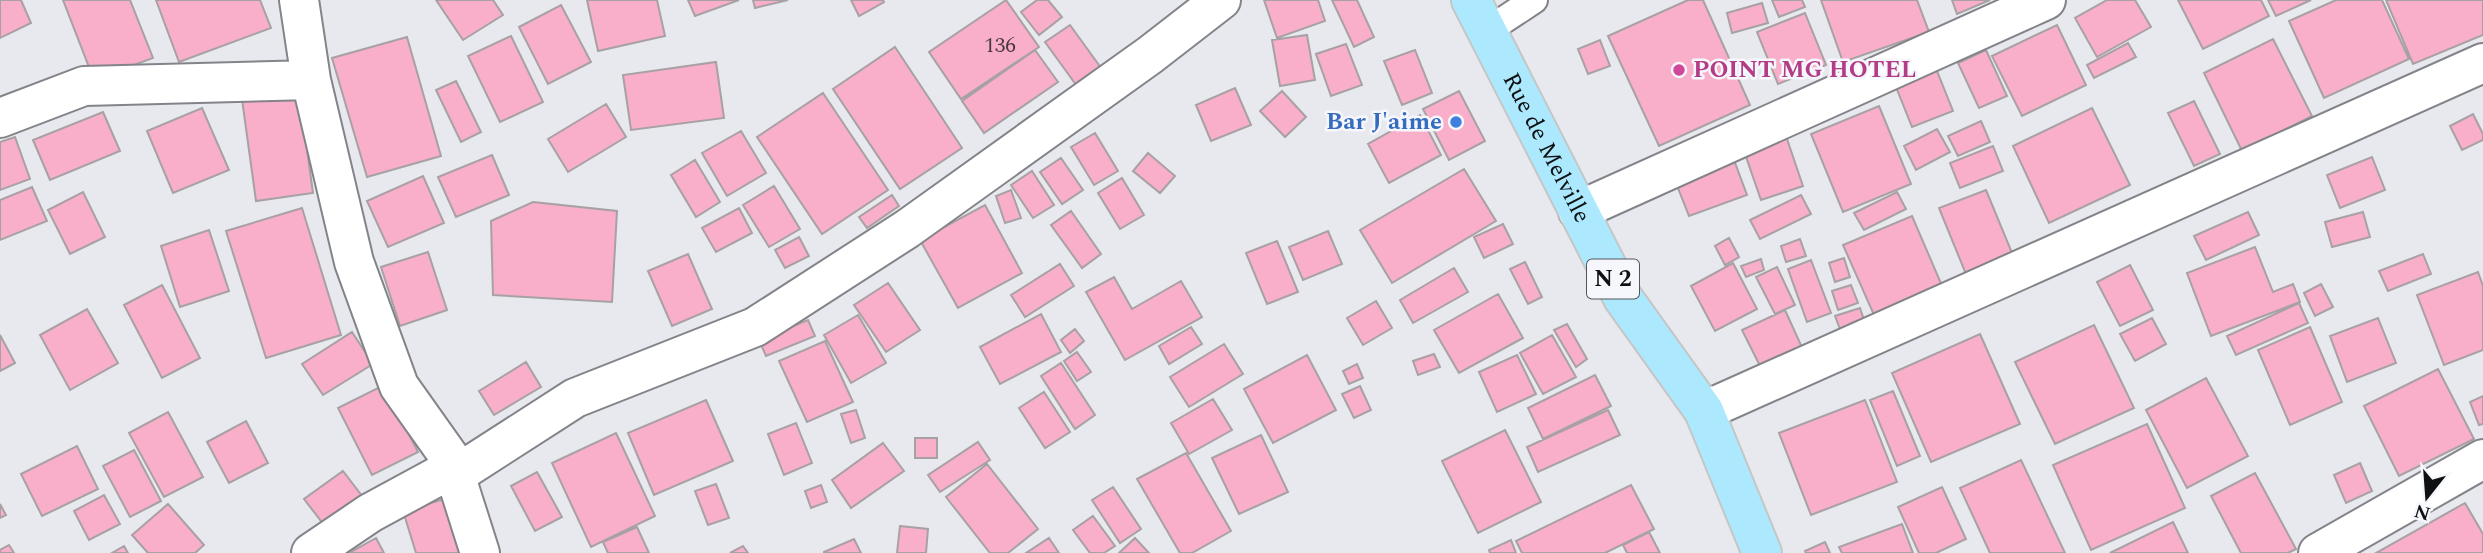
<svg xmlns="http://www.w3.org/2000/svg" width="2483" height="553" font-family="Spectral,serif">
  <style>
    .building { fill: #f9aeca; stroke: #a7a1a3; stroke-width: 2 }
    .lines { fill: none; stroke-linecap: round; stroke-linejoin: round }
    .lane-casing { stroke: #838489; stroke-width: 30 }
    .street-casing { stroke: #838489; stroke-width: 42 }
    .primary-casing { stroke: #c5c6c6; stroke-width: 42 }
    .lane { stroke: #fff; stroke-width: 26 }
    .street { stroke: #fff; stroke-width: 38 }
    .primary { stroke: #ace9ff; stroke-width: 38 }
    .hotel-dot { fill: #d1479c; stroke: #f6f7fc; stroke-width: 2.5 }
    .shop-dot { fill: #3f7fe0; stroke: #f6f7fc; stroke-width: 2.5 }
    .labels { text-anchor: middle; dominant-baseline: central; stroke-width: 5; stroke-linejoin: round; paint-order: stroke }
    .number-label { font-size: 21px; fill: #4a383f }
    .shield { fill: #f6f7fc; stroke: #545558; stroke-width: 2 }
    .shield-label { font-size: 23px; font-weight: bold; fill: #0f1011 }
    .hotel-label { font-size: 24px; font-weight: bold; fill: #b23c85; stroke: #f6f7fc; text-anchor: start }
    .shop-label { font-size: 24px; font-weight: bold; fill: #366cbe; stroke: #f6f7fc; text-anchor: end }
    .street-label { font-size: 24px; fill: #0f1011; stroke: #f6f7fc }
  </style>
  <rect width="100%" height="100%" fill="#e8e9ef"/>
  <!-- building -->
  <path class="building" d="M0,0H21L31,23L0,38Z
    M63,0H130L153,58L94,80Z
    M156,0H260L271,28L179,62Z
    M436,0H493L503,15L463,40Z
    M587,0H657L665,36L598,51Z
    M688,0H739L695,16Z
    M753,0H788L755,8Z
    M851,0H883L884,2L859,16Z
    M1006,0L1039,47L961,99L929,52Z
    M1037,0H1048L1062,17L1039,35L1021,12Z
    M1264,0H1318L1325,21L1277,38Z
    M1332,0H1357L1374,37L1354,47Z
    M1688,0H1703L1750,105L1659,146L1608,36Z
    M1772,0H1802L1805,7L1779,17Z
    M1821,0H1917L1929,32L1843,62Z
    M1952,0H1990L1957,14Z
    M2107,0H2135L2151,27L2097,57L2075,18Z
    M2178,0H2261L2269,16L2203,49Z
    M2268,0H2311L2276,16Z
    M2336,0H2382L2409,59L2324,98L2289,21Z
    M2386,0H2483V35L2413,64Z
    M1762,3L1768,23L1732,33L1727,13Z
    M561,5L591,62L548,84L519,27Z
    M1805,13L1826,65L1778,84L1757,32Z
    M1070,25L1104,72L1079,89L1045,42Z
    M2057,25L2086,85L2022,116L1992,56Z
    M1307,35L1315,80L1280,86L1272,40Z
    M511,36L543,102L500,122L468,56Z
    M407,37L441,156L367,177L332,58Z
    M2273,39L2312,116L2242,151L2204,73Z
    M1600,40L1610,66L1588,74L1578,49Z
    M2128,43L2136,57L2094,78L2087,65Z
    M1346,44L1362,85L1331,96L1316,54Z
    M895,47L962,148L900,189L833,89Z
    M1035,50L1058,82L984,133L962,101Z
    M1415,50L1432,93L1402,105L1384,61Z
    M1986,50L2007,96L1979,108L1958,63Z
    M716,62L724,118L631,130L623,75Z
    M1935,66L1953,111L1912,127L1894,82Z
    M456,81L481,132L461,142L436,90Z
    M298,84L313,193L256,201L241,92Z
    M1235,88L1251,125L1211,141L1196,105Z
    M1282,91L1306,117L1285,137L1260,111Z
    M1459,91L1485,141L1449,160L1423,109Z
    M823,93L888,190L822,234L757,137Z
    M2194,101L2220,154L2194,166L2168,113Z
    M606,104L626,137L568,172L548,139Z
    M1879,106L1911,184L1843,212L1811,134Z
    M202,108L229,170L173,193L147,131Z
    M2092,108L2130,185L2049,223L2013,146Z
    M103,112L120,151L50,180L33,140Z
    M2473,114L2483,134V140L2462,150L2450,126Z
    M1420,115L1441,155L1389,183L1368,144Z
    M1981,121L1990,142L1958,156L1948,136Z
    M1937,129L1950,152L1916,170L1904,146Z
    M741,131L766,173L727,196L702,153Z
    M1095,133L1118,171L1094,185L1071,147Z
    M1786,136L1803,186L1761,200L1744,151Z
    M15,137L30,179L0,190V142Z
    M1993,146L2003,171L1960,188L1950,163Z
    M1148,153L1175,176L1160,193L1133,171Z
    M492,155L509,195L456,217L438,177Z
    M2372,157L2385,190L2340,208L2327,175Z
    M1061,158L1083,190L1062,204L1040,172Z
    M695,160L720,202L696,217L671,175Z
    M1734,160L1747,195L1689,216L1676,183Z
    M1464,169L1496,221L1392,283L1360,230Z
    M1032,171L1054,205L1033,218L1011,185Z
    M423,176L444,223L388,247L367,201Z
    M1122,178L1144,215L1120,229L1098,193Z
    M774,186L800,229L769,247L743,205Z
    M32,187L47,221L0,240V200Z
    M1011,190L1021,218L1005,223L996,196Z
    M1986,190L2017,265L1970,284L1939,208Z
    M83,192L105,237L70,254L48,210Z
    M1897,192L1906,209L1864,230L1854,213Z
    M892,195L899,206L867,228L859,217Z
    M1801,195L1811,214L1760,239L1750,220Z
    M533,202L617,211L612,302L493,295L491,221Z
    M985,205L1022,273L958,308L920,240Z
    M302,208L341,335L266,358L226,231Z
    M739,208L752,233L716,252L702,228Z
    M1071,211L1101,254L1082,268L1051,225Z
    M2248,212L2259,235L2206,260L2194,236Z
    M2363,212L2370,237L2332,247L2325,222Z
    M1912,216L1946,295L1878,324L1843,245Z
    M1503,224L1513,244L1484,258L1474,237Z
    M209,230L229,291L180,307L161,246Z
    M1328,231L1342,264L1303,280L1289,247Z
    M799,237L809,256L785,268L775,250Z
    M1729,238L1739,257L1725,265L1715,246Z
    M1800,239L1806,256L1786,262L1781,246Z
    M1277,241L1298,292L1267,304L1246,253Z
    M2255,247L2273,292L2293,284L2300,302L2211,336L2187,273Z
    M428,252L447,310L400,326L381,267Z
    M688,254L712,309L672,326L648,271Z
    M2423,254L2431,274L2388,291L2379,271Z
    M1844,258L1850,277L1835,282L1829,263Z
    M1761,259L1764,270L1746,277L1741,266Z
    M1811,260L1831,313L1807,322L1788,269Z
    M1525,262L1542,297L1528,304L1510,269Z
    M1733,263L1757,309L1715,331L1691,286Z
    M1060,264L1074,286L1025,317L1011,295Z
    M2130,265L2153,310L2120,326L2097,282Z
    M1777,267L1795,305L1775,314L1756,277Z
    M1454,268L1468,292L1413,323L1400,300Z
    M2478,272L2483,286V350L2444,365L2417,295Z
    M1114,277L1132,309L1181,281L1202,317L1125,360L1086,292Z
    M888,283L920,330L886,352L854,305Z
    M2321,284L2333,307L2315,316L2304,293Z
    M162,285L200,358L162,378L124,305Z
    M1851,285L1858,303L1838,310L1832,291Z
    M1498,294L1523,338L1459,373L1434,330Z
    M1376,301L1392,328L1363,345L1347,318Z
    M2299,303L2308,323L2236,355L2227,336Z
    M1860,308L1864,320L1840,329L1835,316Z
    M87,309L118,363L70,390L40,335Z
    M1785,310L1805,354L1764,374L1742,330Z
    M1041,314L1061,352L1000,384L980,347Z
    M858,315L886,363L851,383L824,335Z
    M2152,318L2166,344L2135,361L2120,334Z
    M2378,318L2396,363L2347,382L2330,336Z
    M808,320L815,336L766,356L759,340Z
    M1567,324L1587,359L1576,367L1554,330Z
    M2094,325L2134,408L2055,444L2015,362Z
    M1191,327L1202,344L1169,364L1159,346Z
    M2310,327L2342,402L2290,425L2258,350Z
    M1075,329L1084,341L1070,353L1061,340Z
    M352,332L373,364L323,395L302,364Z
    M1980,334L2020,424L1931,462L1892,373Z
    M0,335L15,363L0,371Z
    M1552,335L1576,377L1543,394L1520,353Z
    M825,341L853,402L807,422L779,361Z
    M1224,344L1243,374L1189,407L1170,377Z
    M1077,352L1091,372L1077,381L1064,361Z
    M1434,354L1440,367L1418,375L1413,361Z
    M1307,355L1336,410L1273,443L1244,389Z
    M1517,355L1536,394L1497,412L1479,372Z
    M526,362L541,387L494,415L479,391Z
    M1061,363L1095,415L1075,429L1041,376Z
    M1357,364L1363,378L1349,384L1343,371Z
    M2438,369L2474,439L2399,476L2364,406Z
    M1595,375L1611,406L1543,439L1528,408Z
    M2206,378L2248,456L2187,488L2146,410Z
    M384,385L418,452L372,475L338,408Z
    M1360,386L1371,410L1354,418L1342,394Z
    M1893,391L1920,456L1897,466L1870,400Z
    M1044,392L1070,432L1045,448L1019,408Z
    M2483,396V424L2479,425L2470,402Z
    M1213,399L1232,430L1189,454L1171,423Z
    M706,400L733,461L654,495L628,433Z
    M1865,400L1897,482L1811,515L1779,433Z
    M856,410L865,438L851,443L841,414Z
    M1608,410L1620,435L1538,472L1527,447Z
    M168,412L203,477L164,497L129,433Z
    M246,421L268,463L229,483L207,442Z
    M796,423L812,463L784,475L768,434Z
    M2147,424L2185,508L2091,550L2053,465Z
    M1505,430L1541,502L1478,533L1442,461Z
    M616,433L655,516L591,547L552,463Z
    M1261,435L1288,492L1239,514L1212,458Z
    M915,438H937V458H915Z
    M978,442L990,460L940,492L928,475Z
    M883,443L904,471L851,508L832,480Z
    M77,446L98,489L42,516L21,474Z
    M134,450L161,501L130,517L103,466Z
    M1186,453L1231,531L1192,553H1180L1137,479Z
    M2021,460L2065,553H1990L1960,488Z
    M2360,463L2372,491L2346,503L2334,475Z
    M987,464L1038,529L1008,553H990L946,497Z
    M343,471L369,505L331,534L304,499Z
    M537,472L562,517L535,531L511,486Z
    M2255,473L2296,549L2288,553H2241L2211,496Z
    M716,484L729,518L708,525L695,491Z
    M821,485L827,502L811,508L805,491Z
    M1631,485L1654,529L1605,553H1522L1516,541Z
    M1113,487L1141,529L1120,543L1092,500Z
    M1942,487L1966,539L1936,553H1919L1898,507Z
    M104,495L120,524L89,540L74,511Z
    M455,496L471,553H416L403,511Z
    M2465,503L2483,534V553H2376Z
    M0,504L6,515L0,518Z
    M168,504L204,545L195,553H148L132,535Z
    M1093,516L1115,546L1104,553H1090L1073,530Z
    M2173,522L2188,553H2110Z
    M1902,524L1913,553H1842L1839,547Z
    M900,526L928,529L926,553H897Z
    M637,527L649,553H608L603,542Z
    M1649,532L1660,553H1627L1623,545Z
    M376,538L384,553H349Z
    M1049,538L1059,553H1026Z
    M1135,538L1149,553H1119Z
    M854,539L861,553H824V552Z
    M1511,540L1516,553H1490L1489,550Z
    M1825,542L1830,553H1806L1805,551Z
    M9,545L14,553H0V550Z
    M124,546L128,553H112Z
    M743,546L748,553H730Z"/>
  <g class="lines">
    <defs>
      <path id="lane" d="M1487,31L1534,0"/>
      <path id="street" d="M299,0L311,80L354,262L399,386L460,472
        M0,118L84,86L311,80
        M1578,211L2046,0
        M1704,411L2483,63
        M453,468L480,553
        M311,553L370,513L453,468L460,472L575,398L755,327L907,229L1150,55L1221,0
        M2318,553L2483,459"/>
      <g id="primary">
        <path id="s1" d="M1471,0L1623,298L1704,411L1762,553"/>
      </g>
    </defs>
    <!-- lane casing -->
    <use href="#lane" class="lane-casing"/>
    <!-- street casing -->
    <use href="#street" class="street-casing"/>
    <!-- primary casing -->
    <use href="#primary" class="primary-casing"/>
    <!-- lane -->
    <use href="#lane" class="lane"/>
    <!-- street -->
    <use href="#street" class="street"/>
    <!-- primary -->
    <use href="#primary" class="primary"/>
  </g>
  <!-- markers -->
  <circle class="hotel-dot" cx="1679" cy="70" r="7"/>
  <circle class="shop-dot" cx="1456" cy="122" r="7"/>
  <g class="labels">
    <!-- number labels -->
    <g class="number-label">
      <text x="1000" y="46">136</text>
    </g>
    <!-- shield labels -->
    <rect class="shield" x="1587" y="259.5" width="52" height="39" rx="5"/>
    <g class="shield-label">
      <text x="1613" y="279">N 2</text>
    </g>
    <!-- hotel labels -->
    <g class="hotel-label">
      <text x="1693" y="70">POINT MG HOTEL</text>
    </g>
    <!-- shop labels -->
    <g class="shop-label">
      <text x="1442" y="122">Bar J'aime</text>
    </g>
    <!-- street labels -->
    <g class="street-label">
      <text stroke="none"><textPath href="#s1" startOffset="166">Rue de Melville</textPath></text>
    </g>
  </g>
  <!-- north arrow -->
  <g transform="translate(2427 497) rotate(197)" stroke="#f6f7fc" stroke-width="5" paint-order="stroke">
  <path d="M0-5L12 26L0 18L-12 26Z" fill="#0f1011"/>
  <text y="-10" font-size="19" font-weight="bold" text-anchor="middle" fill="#0f1011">N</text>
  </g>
</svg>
